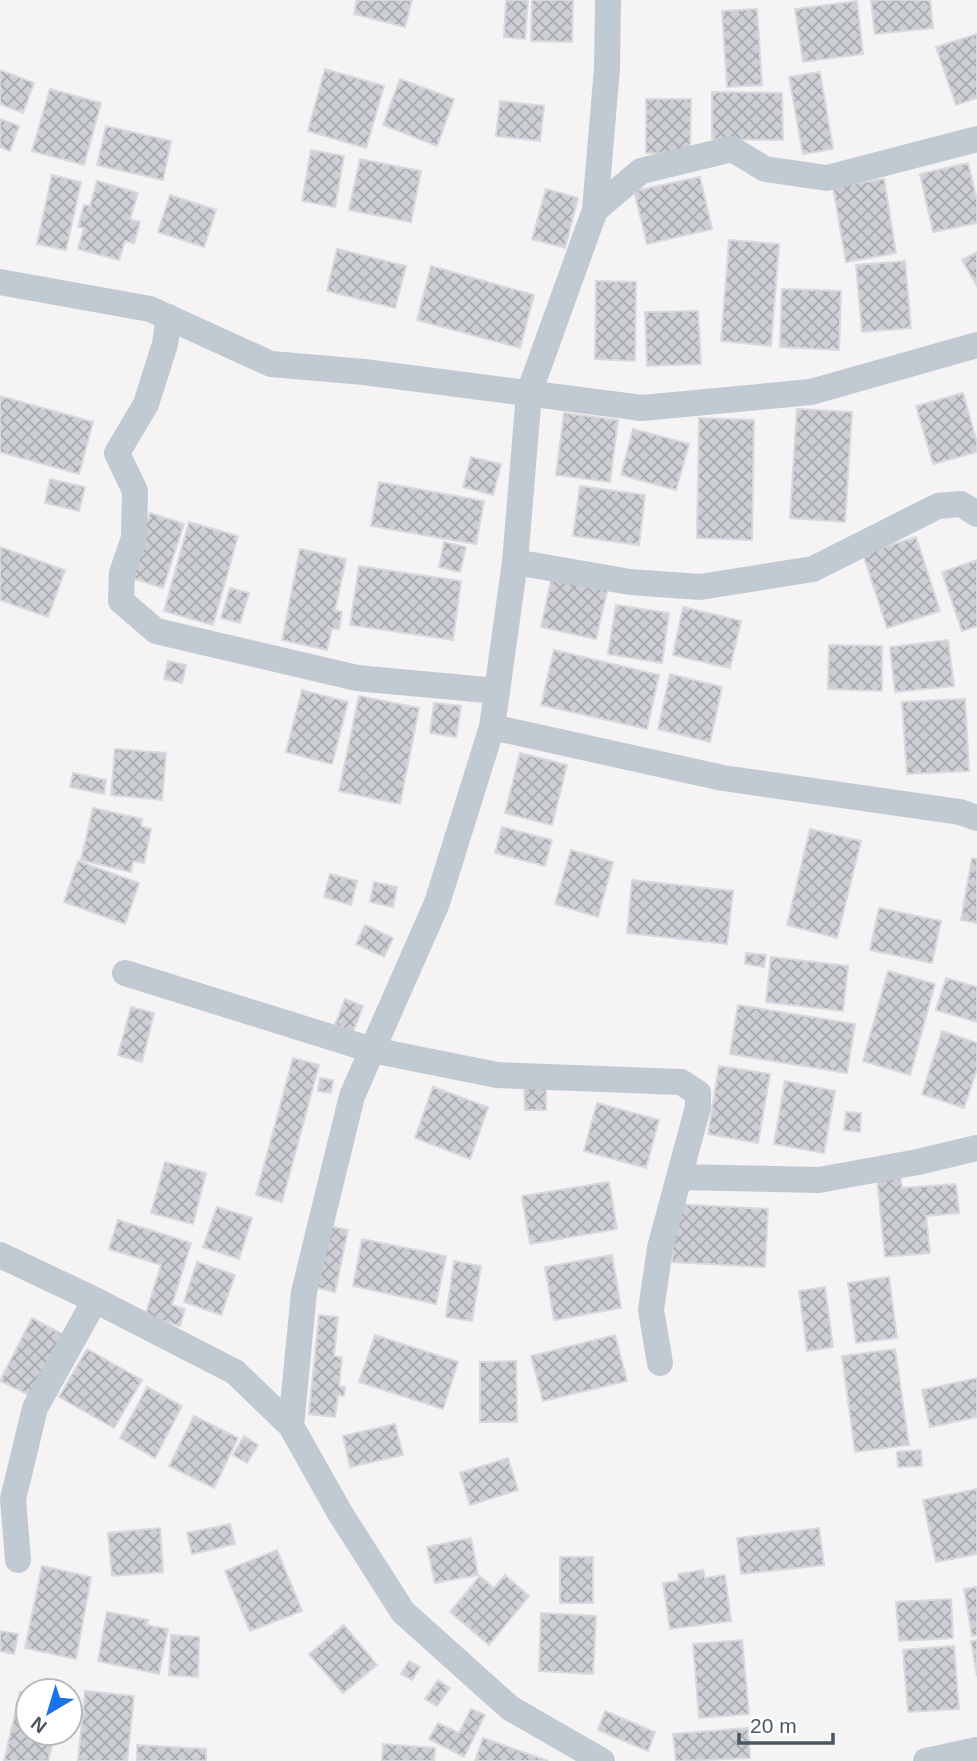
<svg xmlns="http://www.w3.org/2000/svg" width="977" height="1761" font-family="Helvetica,sans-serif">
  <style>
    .building { fill: url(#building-cross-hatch); stroke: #d7d9de; stroke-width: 2 }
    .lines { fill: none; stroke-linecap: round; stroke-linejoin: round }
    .minor { stroke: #c1cad2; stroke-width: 26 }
  </style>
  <defs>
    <pattern id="building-cross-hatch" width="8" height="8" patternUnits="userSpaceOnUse" patternTransform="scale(1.75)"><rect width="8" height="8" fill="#cdcfd5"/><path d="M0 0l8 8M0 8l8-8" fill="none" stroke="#a8abb0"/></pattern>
  </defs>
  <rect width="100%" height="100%" fill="#f5f3f3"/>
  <!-- building -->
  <path class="building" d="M357,0H412L405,27L354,14Z
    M506,0H528L525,39L504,37Z
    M532,0H573L572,42L531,41Z
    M871,0H930L933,28L875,34Z
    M857,1L863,54L803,62L795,9Z
    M757,9L762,85L727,87L722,11Z
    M977,34V98L956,105L936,47Z
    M325,69L384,86L366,148L308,131Z
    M0,70L34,83L23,113L0,104Z
    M820,72L833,149L803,154L789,77Z
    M400,79L454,99L437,146L383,125Z
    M50,89L101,103L84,165L32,151Z
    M712,92L782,93L783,140L712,139Z
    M646,99H691L690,154L646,153Z
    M500,101L544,106L540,141L496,136Z
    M0,119L19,126L10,151L0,147Z
    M106,126L171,141L163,180L97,165Z
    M311,150L344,156L335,207L302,201Z
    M360,159L421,171L411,222L349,210Z
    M968,163L977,200V223L933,232L920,174Z
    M52,175L81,182L66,250L37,244Z
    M700,177L712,229L647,244L634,191Z
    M884,179L896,253L846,262L833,187Z
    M97,181L138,193L130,219L140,222L134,243L125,241L119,260L78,249L84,228L78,227L84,205L90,206Z
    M546,189L578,198L565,248L532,239Z
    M170,195L216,210L204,247L158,232Z
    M729,240L779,244L771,346L721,341Z
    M337,249L406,266L395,308L327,291Z
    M977,252V286L962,260Z
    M905,261L911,328L862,332L856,265Z
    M431,266L534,295L520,348L417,320Z
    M596,281L636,282L635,361L595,359Z
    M782,289L841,291L839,350L780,347Z
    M698,311L701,364L647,366L645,312Z
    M963,393L977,443V452L933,464L916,406Z
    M0,396L93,422L79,474L0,452Z
    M797,409L852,412L845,522L790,518Z
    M564,413L618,420L610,482L556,475Z
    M699,418L754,420L752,540L697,538Z
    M633,429L689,444L676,490L621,475Z
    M471,457L501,464L493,495L463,487Z
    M50,479L85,487L79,511L45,503Z
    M379,482L484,501L476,544L371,526Z
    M580,486L645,495L639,545L573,536Z
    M150,513L184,524L163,588L129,577Z
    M189,522L238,536L213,625L164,611Z
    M916,537L940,611L887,628L863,554Z
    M444,542L466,547L460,572L439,567Z
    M0,547L65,570L48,617L0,600Z
    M300,549L346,559L335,610L342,612L339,629L332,628L327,650L282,640Z
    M977,560V626L962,631L942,572Z
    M359,566L461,581L453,640L350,625Z
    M553,571L609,583L596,639L541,627Z
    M230,588L249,593L240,623L221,618Z
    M616,605L669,613L662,663L608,654Z
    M683,607L741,621L730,668L673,655Z
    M948,640L954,686L895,692L890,647Z
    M829,645L882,646V691L828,689Z
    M554,650L659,675L647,729L541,705Z
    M168,661L186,665L182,683L164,679Z
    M670,674L722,687L710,742L658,729Z
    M302,690L348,702L332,764L286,752Z
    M359,696L419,708L400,804L339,791Z
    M965,699L969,771L907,774L902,702Z
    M434,703L461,706L456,737L430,733Z
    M115,749L166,753L162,800L111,795Z
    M520,753L567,765L552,825L505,813Z
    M73,773L106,780L104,794L70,787Z
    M93,808L142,819L141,826L151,829L144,863L133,861L131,872L81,860Z
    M502,827L552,840L545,866L495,853Z
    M810,829L861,841L837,938L787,925Z
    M571,850L613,862L598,917L555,904Z
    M972,858L977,859V923L961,920Z
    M78,861L139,883L125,924L64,902Z
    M330,874L357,881L351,905L324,897Z
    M632,880L733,891L727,944L627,933Z
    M374,882L397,887L393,907L370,902Z
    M879,908L941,921L932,963L870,950Z
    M365,925L393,938L384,957L356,944Z
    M746,953L766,955L764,967L745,964Z
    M771,957L848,966L843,1011L766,1002Z
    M888,971L935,984L910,1075L863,1061Z
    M946,978L977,987V1022L936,1010Z
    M345,999L363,1006L353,1032L335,1025Z
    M738,1005L855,1024L847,1073L730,1054Z
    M131,1007L154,1013L142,1062L118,1055Z
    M942,1031L977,1043V1069L964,1108L922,1094Z
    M293,1058L319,1065L282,1202L256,1195Z
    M719,1066L770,1074L758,1143L708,1134Z
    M320,1078L333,1080L331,1093L318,1091Z
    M785,1081L835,1091L824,1153L774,1144Z
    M524,1084H546V1110H525Z
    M433,1087L488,1107L470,1159L415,1138Z
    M597,1103L659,1120L646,1168L584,1151Z
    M846,1112L861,1113L860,1132L844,1130Z
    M165,1162L206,1173L193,1224L151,1213Z
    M900,1175L902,1188L956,1184L959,1213L926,1216L930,1253L885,1257L877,1178Z
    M609,1182L617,1229L530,1244L522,1196Z
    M675,1204L768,1209L765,1267L672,1262Z
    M217,1207L252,1218L239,1259L203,1247Z
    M118,1220L191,1243L172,1305L185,1309L180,1326L145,1316L161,1265L109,1249Z
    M328,1226L348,1230L335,1292L315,1287Z
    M362,1239L446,1256L436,1304L353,1286Z
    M612,1255L621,1308L554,1320L545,1267Z
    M454,1261L481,1266L472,1321L446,1317Z
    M197,1262L235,1275L221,1315L184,1302Z
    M889,1277L897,1338L856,1343L848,1283Z
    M825,1287L833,1347L807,1351L799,1291Z
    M319,1315L338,1317L334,1356L342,1357L339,1386L345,1387L344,1396L338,1395L335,1417L309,1414Z
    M32,1318L64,1335L33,1397L0,1381Z
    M375,1335L458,1362L443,1409L359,1382Z
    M615,1335L627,1381L543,1401L531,1356Z
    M87,1349L142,1380L114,1428L59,1397Z
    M895,1349L909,1445L855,1452L842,1356Z
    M516,1361L517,1422H480V1362Z
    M977,1378V1417L930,1427L922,1390Z
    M147,1387L182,1406L155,1458L120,1438Z
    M194,1416L238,1438L214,1488L169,1466Z
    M395,1424L403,1455L350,1467L343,1436Z
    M244,1436L258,1445L247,1463L233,1455Z
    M921,1450L922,1466L898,1467L897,1452Z
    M508,1458L518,1490L470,1505L460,1473Z
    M977,1489V1554L936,1562L923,1500Z
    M230,1524L235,1544L192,1554L187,1533Z
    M160,1528L163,1572L112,1576L108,1533Z
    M819,1528L824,1565L741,1574L737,1538Z
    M471,1538L478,1575L435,1583L427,1547Z
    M277,1550L302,1611L250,1631L225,1571Z
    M560,1557H593V1603H560Z
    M42,1566L91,1577L76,1659L25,1648Z
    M703,1570L705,1578L725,1575L731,1621L670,1629L663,1583L679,1581L678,1574Z
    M505,1575L529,1596L489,1645L450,1612L480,1576L494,1588Z
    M977,1587V1635L972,1636L964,1589Z
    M951,1599L953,1638L899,1641L896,1602Z
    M107,1612L148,1620L146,1625L168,1629L159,1674L98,1661Z
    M541,1613L596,1616L593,1674L539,1671Z
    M344,1625L377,1665L343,1693L309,1654Z
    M0,1631L18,1634L14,1654L0,1651Z
    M171,1635L199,1637L198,1677L169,1675Z
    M742,1640L749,1714L699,1718L693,1644Z
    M977,1640V1676L971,1641Z
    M954,1646L959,1709L908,1712L903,1650Z
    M409,1661L420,1667L412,1680L401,1674Z
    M438,1680L450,1688L437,1706L425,1699Z
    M85,1691L134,1696L127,1761H78Z
    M20,1692L28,1694V1733H55L48,1761H4Z
    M471,1709L485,1715L464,1757L429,1739L438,1723L459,1733Z
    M605,1711L655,1732L648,1751L598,1730Z
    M748,1728L750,1758L676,1761L673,1734Z
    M483,1738L548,1761H475Z
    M383,1744L435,1748L434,1761H382Z
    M137,1745L206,1749V1761H137Z"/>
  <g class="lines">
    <!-- minor -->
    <path class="minor" d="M595,210L641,171L732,149L765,169L827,178L977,139
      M0,282L150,309L271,364L364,372L642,408L811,392L977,345
      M169,317L165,344L146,404L117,453L135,491L134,538L122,573L121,601L156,631L357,678L497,691
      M515,562L630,582L700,587L813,569L938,506L961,504L977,514
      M492,727L723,778L960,812L977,818
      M125,973L372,1050L497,1075L681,1082L698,1093V1107L660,1248L651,1310L660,1363
      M680,1177L819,1180L918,1162L977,1148
      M0,1255L95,1300L235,1372L291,1426L340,1513L403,1612L510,1708L602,1761
      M291,1426L304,1292L352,1096L437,903L492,727L515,562L529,393L595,210L607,68L608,0
      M18,1560L13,1499L35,1408L95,1300
      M926,1761L977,1750"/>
  </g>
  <!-- north arrow -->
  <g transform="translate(49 1712) rotate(218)"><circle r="33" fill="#ffffff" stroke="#b7bbc0" stroke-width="2"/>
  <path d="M0-5L12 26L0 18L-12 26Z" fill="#1a73e8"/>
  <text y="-10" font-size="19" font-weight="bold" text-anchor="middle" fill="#4a5661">N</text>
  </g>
  <!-- scale -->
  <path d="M739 1733v10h94v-10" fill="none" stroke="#4a5661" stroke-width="3.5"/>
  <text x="750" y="1733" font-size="21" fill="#4a5661" stroke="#ffffff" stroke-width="5" paint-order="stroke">20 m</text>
</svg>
